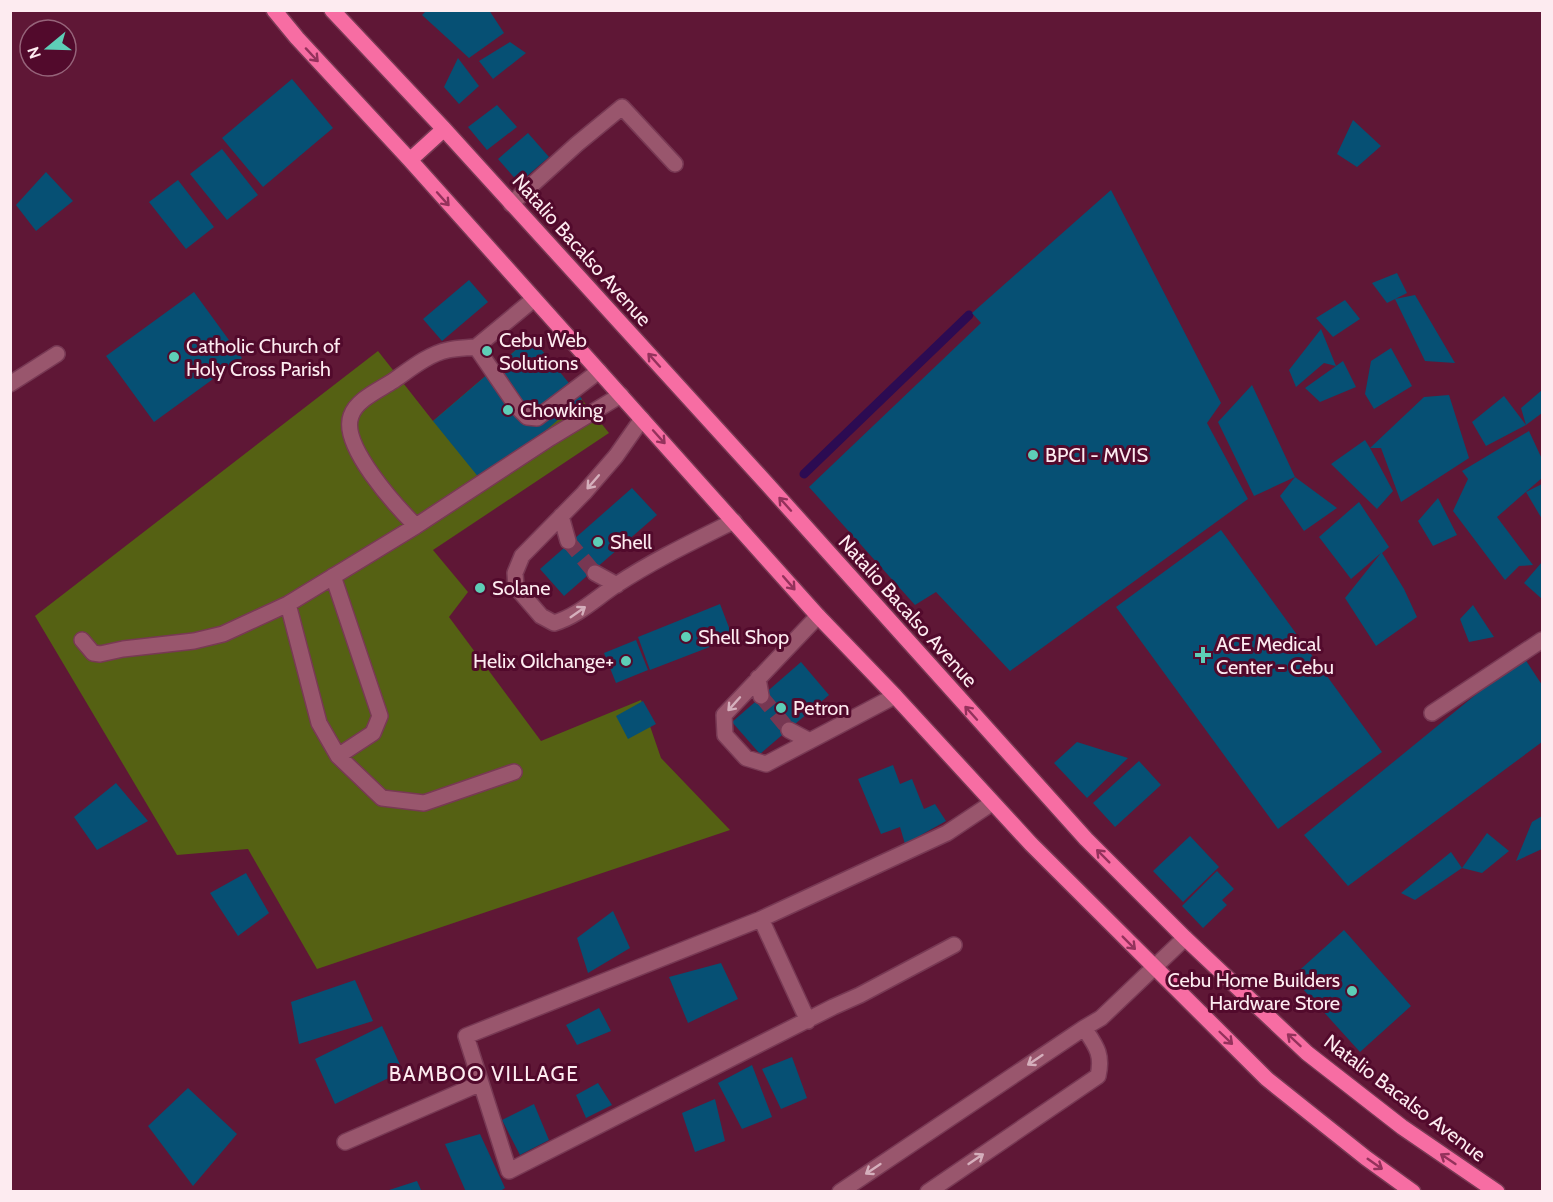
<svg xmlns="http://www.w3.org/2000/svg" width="1553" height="1202" font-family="Cabin,sans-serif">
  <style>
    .green { fill: #556113 }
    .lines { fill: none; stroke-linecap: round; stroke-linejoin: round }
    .stream { stroke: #2c0b52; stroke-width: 9 }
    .building { fill: #065074 }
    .minor-tunnel { stroke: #773752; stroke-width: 15; stroke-dasharray: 15 8; stroke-linecap: butt }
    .minor-casing { stroke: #783954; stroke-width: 18 }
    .major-casing { stroke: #783954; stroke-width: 18 }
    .minor { stroke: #99566d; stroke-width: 15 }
    .major { stroke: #f76da3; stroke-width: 15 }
    .oneway { stroke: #94325c }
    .oneway2 { stroke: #d5afbc }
    .poi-dot { fill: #5eceb7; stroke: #520a2c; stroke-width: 2 }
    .labels { text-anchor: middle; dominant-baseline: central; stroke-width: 6; stroke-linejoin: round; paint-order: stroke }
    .street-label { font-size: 20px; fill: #fdebf0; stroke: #520a2c }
    .poi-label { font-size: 20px; fill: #fdebf0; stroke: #520a2c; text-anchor: start }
    .neighbourhood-label { font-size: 21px; letter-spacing: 1.5px; fill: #fdebf0; stroke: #520a2c }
  </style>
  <rect width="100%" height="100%" fill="#5f1736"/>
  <!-- green -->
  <path class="green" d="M531,337L609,433L433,550L468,592L449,617L541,741L641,700L661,758L730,830L317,969L248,849L177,855L35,616L378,351L433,421Z"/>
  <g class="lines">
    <!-- stream -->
    <path class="stream" d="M804,474L969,315"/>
  </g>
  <!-- building -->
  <path class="building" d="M427,10H489L504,33L469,58L422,15Z
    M510,42L526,53L493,79L479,61Z
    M458,58L479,86L459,104L444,87Z
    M292,79L333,128L263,187L222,138Z
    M497,105L517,127L487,150L468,127Z
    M1353,120L1381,146L1357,167L1337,154Z
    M528,133L549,157L519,183L498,159Z
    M222,149L258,195L227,220L190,174Z
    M46,172L73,201L36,231L16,205Z
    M178,180L214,227L186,249L149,202Z
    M1111,190L1221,403L1207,423L1248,499L1010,671L936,592L915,605L809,487L981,323L972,313Z
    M1397,273L1407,293L1387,303L1372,283Z
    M469,280L488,302L442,341L423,319Z
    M194,292L242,358L154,422L106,356Z
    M1415,295L1455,363L1425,361L1395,299Z
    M1345,300L1360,319L1333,337L1316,318Z
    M1321,329L1336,366L1324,363L1296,387L1289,370Z
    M531,337L582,399L484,484L433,421Z
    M1391,348L1412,386L1374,409L1365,394L1371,361Z
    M1343,361L1356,387L1320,402L1305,388Z
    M1252,385L1295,477L1337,508L1304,531L1280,496L1295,477L1254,496L1218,422Z
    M1542,390V413L1526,425L1521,408Z
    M1449,395L1469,458L1401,502L1381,448H1370L1393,491L1377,509L1331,464L1365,440L1370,448L1424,397Z
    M1504,396L1526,425L1486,446L1472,422Z
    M1529,431L1542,459V478L1497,517L1533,565L1519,566L1505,580L1453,511L1468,479L1462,471Z
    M1542,484V519L1526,492Z
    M632,488L657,515L564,596L540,569Z
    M1438,498L1457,535L1433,546L1418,521Z
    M1359,502L1389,547L1382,553L1404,589L1417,617L1376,646L1345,598L1381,553L1351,579L1319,537Z
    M1221,530L1382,752L1278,829L1116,607Z
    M1542,562V599L1524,583Z
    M720,604L733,638L650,670L638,637Z
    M1473,605L1494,637L1469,642L1460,619Z
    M636,640L648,670L616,683L604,653Z
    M1523,656L1542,685V742L1348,886L1304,835Z
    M801,662L829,695L760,754L732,722Z
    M643,701L656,724L628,739L616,716Z
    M1077,742L1128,758L1087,798L1054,763Z
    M1139,761L1161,785L1115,827L1093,803Z
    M893,765L900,784L912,779L924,809L935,804L946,821L905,844L900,827L881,834L858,779Z
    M116,783L148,821L97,850L74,817Z
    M1542,816V849L1516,861L1532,822Z
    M1487,833L1509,851L1482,873L1462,868L1415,900L1401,893L1451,852L1462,868Z
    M1190,836L1219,867L1183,902L1153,871Z
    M1217,871L1234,889L1222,900L1227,905L1203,928L1182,906Z
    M246,873L269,913L238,936L210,893Z
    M613,911L630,948L588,973L577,938Z
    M1344,930L1411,1006L1360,1052L1292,977Z
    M721,963L738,999L688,1023L669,977Z
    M355,980L373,1021L299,1044L291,1002Z
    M599,1008L611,1031L577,1045L566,1025Z
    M382,1026L403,1071L335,1104L315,1059Z
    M792,1057L807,1098L781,1109L762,1069Z
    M752,1065L772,1117L742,1129L718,1083Z
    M598,1083L612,1105L586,1118L576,1095Z
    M188,1088L237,1134L193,1186L148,1126Z
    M715,1099L725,1141L695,1152L682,1113Z
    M534,1104L549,1140L520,1155L502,1120Z
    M480,1134L505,1188L499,1192H466L445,1144Z
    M417,1181L422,1192H386V1191Z"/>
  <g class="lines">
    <!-- minor-tunnel -->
    <path class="minor-tunnel" d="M568,541L595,573
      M761,696L789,730"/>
    <defs>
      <path id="minor" d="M511,204L577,144L622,107L675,164
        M534,299L476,347L517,407L527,417L537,418L599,371
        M10,384L57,354
        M642,419L616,456L584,493L522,556L515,573L516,587L541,616L554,623C578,616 596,598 616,585C654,560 694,541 734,521
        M561,516L568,541
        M416,526C396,506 340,445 351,416C356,400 379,390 393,381C409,370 428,354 448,350C457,348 467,348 476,347
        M595,573L617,585
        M333,576L380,716L373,733L338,756
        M288,604L319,723L338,756L382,798L424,803L514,772
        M818,616L724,715L725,735L746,758L766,764L895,696
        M82,640L93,653L100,654L123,649L194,641L223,634L288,604L416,526L550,438L621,395
        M758,678L761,696
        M1432,713L1542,640
        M789,730L808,740
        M761,919L808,1021
        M954,945L860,995L833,1007L509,1171L466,1036L761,919L947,833L992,803
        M345,1142L481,1083
        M840,1192L1084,1028L1101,1018L1185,938
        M928,1192L1098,1076C1103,1054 1096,1046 1084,1028"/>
      <path id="major" d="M274,10L297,38L410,160L818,616L895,696L1031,844L1267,1079L1366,1158L1413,1192
        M332,10L444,129L768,485L1086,839L1185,938L1307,1053L1402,1127L1497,1192
        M410,160L444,129"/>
    </defs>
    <!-- minor casing -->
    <use href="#minor" class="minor-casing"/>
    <!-- major casing -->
    <use href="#major" class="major-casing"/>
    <!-- minor -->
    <use href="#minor" class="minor"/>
    <!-- major -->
    <use href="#major" class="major"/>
  </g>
  <!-- one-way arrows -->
  <defs><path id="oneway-shaft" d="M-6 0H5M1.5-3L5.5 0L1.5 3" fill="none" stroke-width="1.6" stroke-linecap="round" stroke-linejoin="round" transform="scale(1.5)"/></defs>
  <g class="oneway">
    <use href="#oneway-shaft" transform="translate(312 55) rotate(47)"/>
    <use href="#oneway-shaft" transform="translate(443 199) rotate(48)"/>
    <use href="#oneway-shaft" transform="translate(654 360) rotate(-132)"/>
    <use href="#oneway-shaft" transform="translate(659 437) rotate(48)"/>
    <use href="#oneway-shaft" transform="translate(785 504) rotate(-132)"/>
    <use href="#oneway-shaft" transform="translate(789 583) rotate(49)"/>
    <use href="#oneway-shaft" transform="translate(971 713) rotate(-132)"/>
    <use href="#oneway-shaft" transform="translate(1103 856) rotate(-135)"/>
    <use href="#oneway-shaft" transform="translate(1129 943) rotate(45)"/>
    <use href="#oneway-shaft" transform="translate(1226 1038) rotate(44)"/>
    <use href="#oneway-shaft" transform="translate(1294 1040) rotate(-137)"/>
    <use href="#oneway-shaft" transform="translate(1448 1159) rotate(-146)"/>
    <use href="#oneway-shaft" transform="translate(1375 1164) rotate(35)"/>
  </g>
  <g class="oneway2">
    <use href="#oneway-shaft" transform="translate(593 482) rotate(131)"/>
    <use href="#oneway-shaft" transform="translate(578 612) rotate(-35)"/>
    <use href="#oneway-shaft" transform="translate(734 704) rotate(132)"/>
    <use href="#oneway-shaft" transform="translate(1035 1060) rotate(146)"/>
    <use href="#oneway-shaft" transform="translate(976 1159) rotate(-34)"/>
    <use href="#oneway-shaft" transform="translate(873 1169) rotate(146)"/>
  </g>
  <!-- markers -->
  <g class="poi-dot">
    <circle cx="487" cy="351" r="6"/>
    <circle cx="174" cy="357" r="6"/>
    <circle cx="508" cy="410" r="6"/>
    <circle cx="1033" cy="455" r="6"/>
    <circle cx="598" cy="542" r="6"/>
    <circle cx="480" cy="588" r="6"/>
    <circle cx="686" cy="637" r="6"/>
    <path d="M1200 646h6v6h6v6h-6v6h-6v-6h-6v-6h6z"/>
    <circle cx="626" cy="661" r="6"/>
    <circle cx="781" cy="708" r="6"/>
    <circle cx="1352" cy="991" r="6"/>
  </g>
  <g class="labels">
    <!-- street labels -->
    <g class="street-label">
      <text transform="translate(582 250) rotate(48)">Natalio Bacalso Avenue</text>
      <text transform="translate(908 611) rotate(48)">Natalio Bacalso Avenue</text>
      <text transform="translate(1405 1098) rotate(37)">Natalio Bacalso Avenue</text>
    </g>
    <!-- poi labels -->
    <g class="poi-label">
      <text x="499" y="340">Cebu Web<tspan x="499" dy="23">Solutions</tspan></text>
      <text x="186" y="346">Catholic Church of<tspan x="186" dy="23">Holy Cross Parish</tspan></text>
      <text x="520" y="410">Chowking</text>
      <text x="1045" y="455">BPCI - MVIS</text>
      <text x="610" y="542">Shell</text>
      <text x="492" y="588">Solane</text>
      <text x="698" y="637">Shell Shop</text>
      <text x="1216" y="644">ACE Medical<tspan x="1216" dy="23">Center - Cebu</tspan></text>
      <text x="614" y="661" text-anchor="end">Helix Oilchange+</text>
      <text x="793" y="708">Petron</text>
      <text x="1340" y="980" text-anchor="end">Cebu Home Builders<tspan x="1340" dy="23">Hardware Store</tspan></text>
    </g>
    <!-- neighbourhood labels -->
    <g class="neighbourhood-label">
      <text x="484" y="1073">BAMBOO VILLAGE</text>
    </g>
  </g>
  <!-- border -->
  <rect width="1553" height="1202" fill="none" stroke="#fdebf0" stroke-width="24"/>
  <!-- north arrow -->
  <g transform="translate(48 48) rotate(251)"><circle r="28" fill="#520a2c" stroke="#96647a" stroke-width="1.5"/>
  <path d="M0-4.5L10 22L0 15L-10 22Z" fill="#5eceb7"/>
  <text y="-9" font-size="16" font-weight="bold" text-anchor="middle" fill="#fdebf0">N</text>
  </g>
</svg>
